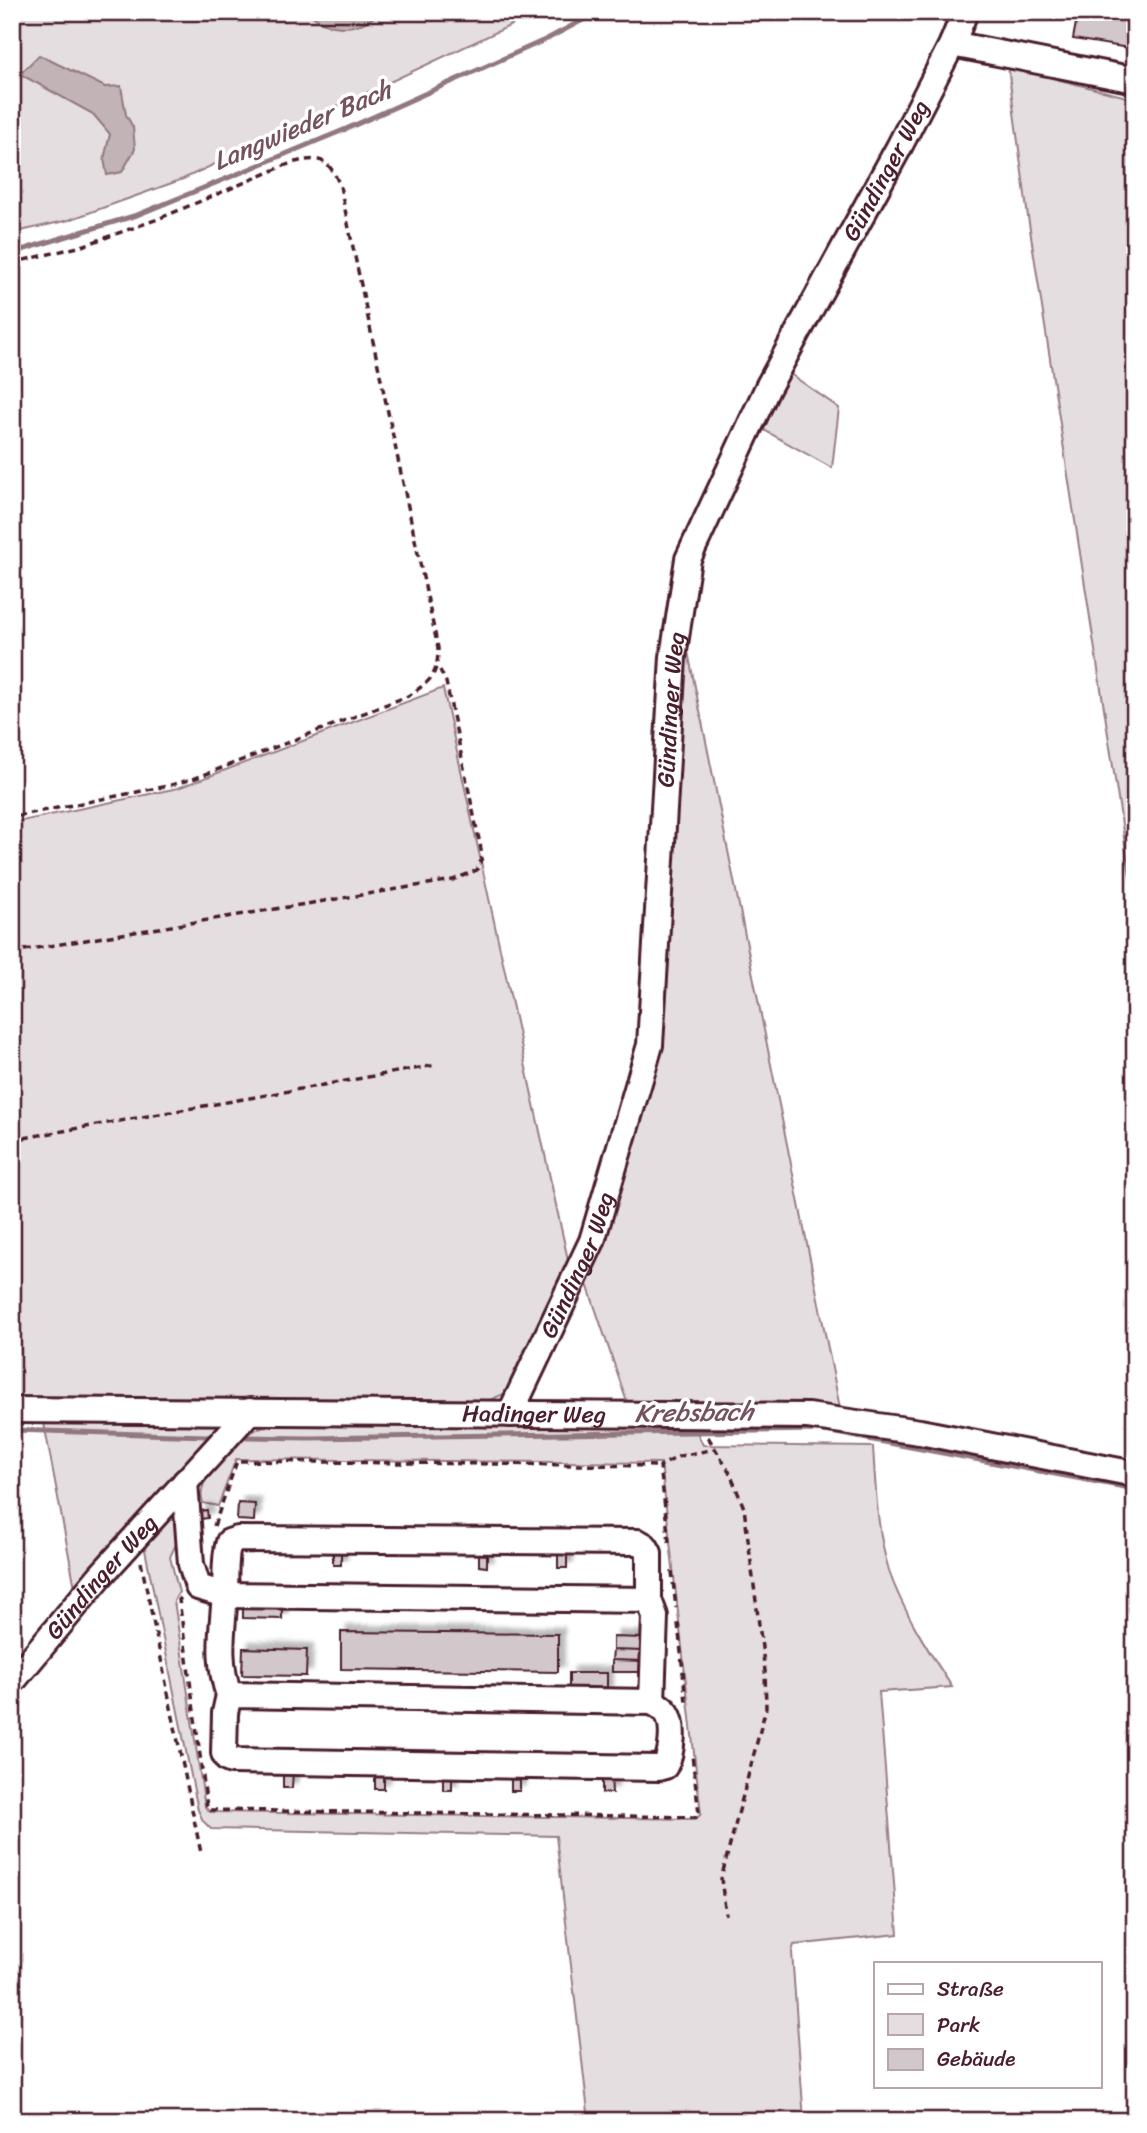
<svg xmlns="http://www.w3.org/2000/svg" width="1147" height="2133" font-family="Sriracha,sans-serif">
  <style>
    .green { fill: #e5dee0; stroke: #987e86; stroke-width: 2 }
    .water { fill: #c1b3b6; stroke: #91787e; stroke-width: 2 }
    .lines { fill: none; stroke-linecap: round; stroke-linejoin: round }
    .stream { stroke: #91787e; stroke-width: 5 }
    .building { fill: #d2c7cb; stroke: #4a1f2b; stroke-width: 2; filter: url(#shadow) }
    .minor-casing { stroke: #4a1f2b; stroke-width: 30 }
    .path { stroke: #4a1f2b; stroke-width: 3.5; stroke-dasharray: 7 5; stroke-linecap: butt }
    .minor { stroke: #fff; stroke-width: 24 }
    .labels { text-anchor: middle; dominant-baseline: central; stroke-width: 7; stroke-linejoin: round; paint-order: stroke }
    .street-label { font-size: 24px; fill: #4a1f2b; stroke: #fff }
    .water-label { font-size: 26px; font-style: italic; fill: #74535c; stroke: #fff }
  </style>
  <defs>
    <filter id="shadow"><feDropShadow dx="6" dy="-6" stdDeviation="2" flood-color="#0004"/></filter>
  </defs>
  <rect width="100%" height="100%" fill="#fff"/>
  <filter id="ink" filterUnits="userSpaceOnUse"><feTurbulence type="fractalNoise" baseFrequency=".0143" numOctaves="2"/><feDisplacementMap in="SourceGraphic" scale="14" xChannelSelector="R" yChannelSelector="G"/><feConvolveMatrix kernelMatrix="1 2 1 2 8 2 1 2 1" color-interpolation-filters="sRGB"/></filter>
  <g filter="url(#ink)">
    <!-- green -->
    <path class="green" d="M12,12H539L183,179L69,220L12,233Z
      M1008,67L1135,99V909L1027,210Z
      M786,371L839,408L832,468L757,426Z
      M681,617L840,1408L628,1405L586,1281L661,1047Z
      M443,688L570,1269L515,1389L479,1405L12,1402V823L178,788Z
      M43,1418H231L76,1593Z
      M692,1422L703,1445L873,1447C876,1492 877,1540 893,1582C908,1619 930,1653 952,1687L879,1692L898,1934L794,1945L792,1952L804,2121H589L556,1836L211,1829L203,1821L198,1810L145,1550L147,1538L171,1514L177,1513V1542L170,1557L179,1592L174,1601L205,1807L210,1812L696,1819L701,1814L661,1463L236,1459L218,1506L203,1503C194,1481 231,1444 249,1433C256,1428 267,1427 275,1425Z"/>
    <!-- water -->
    <path class="water" d="M308,12H380C358,32 329,32 308,12Z
      M39,55L105,87L121,86L126,115L133,127L135,149L122,172L107,175L104,159L110,134L93,114L20,74Z"/>
    <g class="lines">
      <!-- stream -->
      <path class="stream" d="M12,253L137,215L218,182L346,129L547,39L598,12
        M12,1430L207,1436
        M247,1437L309,1438L820,1430L1135,1489"/>
    </g>
    <!-- building -->
    <path class="building" d="M1078,12L1135,13V49L1073,39Z
      M238,1503L255,1504L254,1521L237,1520Z
      M207,1510L208,1518L201,1519L200,1511Z
      M333,1547H341V1565H333Z
      M479,1549H487V1567L479,1566Z
      M558,1550L567,1551V1568H558Z
      M243,1607H282V1619L243,1618Z
      M341,1632L558,1634V1672L341,1669Z
      M613,1637L643,1638V1651L613,1650Z
      M243,1648L307,1650L306,1676L242,1675Z
      M613,1650L643,1651V1661L612,1660Z
      M612,1660L643,1661L642,1672H612Z
      M569,1673H607V1692H569Z
      M283,1770H293L292,1788H283Z
      M375,1771L384,1772V1789H375Z
      M443,1773H452V1790H443Z
      M511,1773H520V1791H511Z
      M602,1775H611L612,1793H602Z"/>
    <g class="lines">
      <defs>
        <g id="minor">
          <path d="M952,44L1135,80"/>
          <path id="s1" d="M12,1410L808,1416L920,1432L1135,1474"/>
          <path id="s2" d="M510,1414L592,1241L650,1045L673,657L688,559L768,387L898,149L952,44L965,12"/>
          <path d="M185,1482L191,1564L198,1587L225,1595L649,1600"/>
          <path id="s3" d="M12,1682L101,1575L250,1411"/>
          <path d="M229,1695L225,1713L224,1753L227,1759L232,1761L658,1768L665,1766C672,1753 675,1725 667,1713C663,1708 658,1705 652,1702L655,1616L649,1600V1553L645,1546L638,1542L238,1539L229,1542C224,1558 226,1575 225,1592C223,1629 216,1658 229,1695L652,1702"/>
        </g>
      </defs>
      <!-- minor casing -->
      <use href="#minor" class="minor-casing"/>
      <!-- path -->
      <path class="path" d="M12,263L82,246L158,219L291,163C320,156 328,157 340,186L438,648C438,677 430,681 408,696L193,779L167,786L12,817
        M12,952L453,880L477,870L482,858L481,849L446,682L438,666
        M12,1140L436,1065
        M708,1437L730,1473L744,1508L765,1671L766,1708L721,1879L726,1915
        M214,1526L237,1461L660,1466
        M669,1542L660,1466L680,1456L715,1449
        M141,1562L201,1853
        M672,1571L676,1608
        M181,1598L179,1600L207,1807L210,1810L696,1817L699,1814L692,1755
        M678,1623L686,1702"/>
      <!-- minor -->
      <use href="#minor" class="minor"/>
    </g>
  </g>
  <g class="labels">
    <!-- street labels -->
    <g class="street-label">
      <text stroke="none"><textPath href="#s2" startOffset="1320">Gündinger Weg</textPath></text>
      <text stroke="none"><textPath href="#s2" startOffset="732">Gündinger Weg</textPath></text>
      <text stroke="none"><textPath href="#s2" startOffset="164">Gündinger Weg</textPath></text>
      <text stroke="none"><textPath href="#s1" startOffset="522">Hadinger Weg</textPath></text>
      <text stroke="none"><textPath href="#s3" startOffset="138">Gündinger Weg</textPath></text>
    </g>
    <!-- water labels -->
    <g class="water-label">
      <text transform="translate(302 125) rotate(-23)">Langwieder Bach</text>
      <text transform="translate(694 1412) rotate(-1)">Krebsbach</text>
    </g>
  </g>
  <!-- margin -->
  <rect width="1147" height="2133" fill="none" stroke="#fff" stroke-width="42"/>
  <rect x="21" y="21" width="1105" height="2091" fill="none" stroke="#4a1f2b" stroke-width="2.5" filter="url(#ink)"/>
  <!-- legend -->
  <rect x="874" y="1962" width="228" height="126" fill="#ffffff" stroke="#b7a5aa" stroke-width="2"/>
  <rect x="888" y="1984" width="35" height="10" fill="#ffffff" stroke="#b7a5aa" stroke-width="2"/>
  <text x="937" y="1996" font-size="21" fill="#4a1f2b">Straße</text>
  <rect x="888" y="2014" width="35" height="21" fill="#e5dee0" stroke="#b7a5aa" stroke-width="2"/>
  <text x="937" y="2032" font-size="21" fill="#4a1f2b">Park</text>
  <rect x="888" y="2049" width="35" height="21" fill="#d2c7cb" stroke="#b7a5aa" stroke-width="2"/>
  <text x="937" y="2066" font-size="21" fill="#4a1f2b">Gebäude</text>
</svg>
